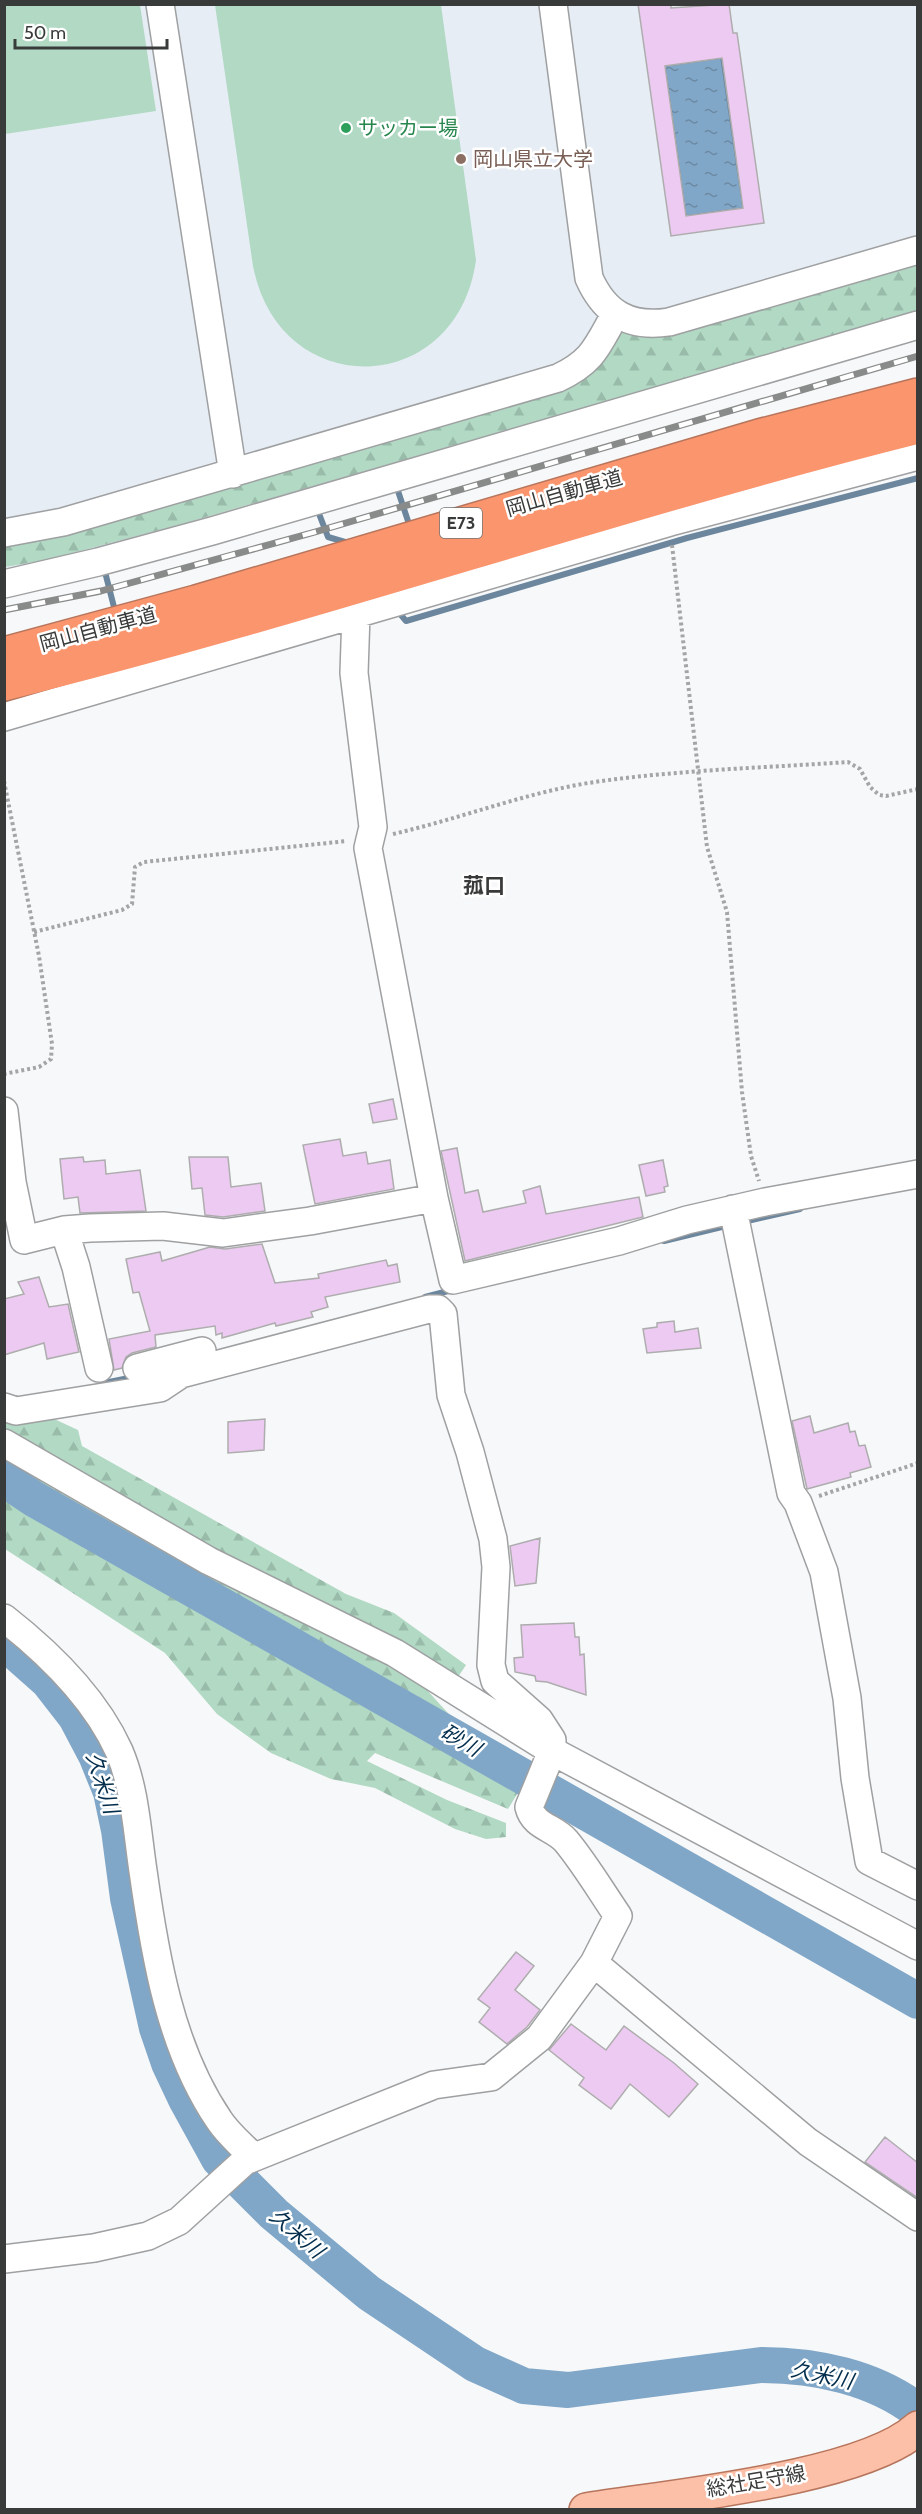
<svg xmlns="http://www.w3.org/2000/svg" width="922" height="2514" font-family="Cabin,'Noto Sans JP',sans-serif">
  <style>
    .built { fill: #e6edf4 }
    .forest { fill: url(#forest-firs) }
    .garden { fill: #b1d9c4 }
    .water { fill: url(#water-ripples); stroke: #6b869d; stroke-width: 1.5 }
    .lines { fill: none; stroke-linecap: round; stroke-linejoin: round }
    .stream { stroke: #6b869d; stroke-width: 6 }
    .river { stroke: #81a7c8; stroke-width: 36 }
    .building { fill: #eccaf1; stroke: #aeadae; stroke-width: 1.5; fill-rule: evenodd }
    .minor-casing { stroke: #9fa0a2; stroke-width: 30 }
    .major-casing { stroke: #b6755c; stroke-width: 36 }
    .highway-casing { stroke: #b6755c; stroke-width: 36 }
    .path { stroke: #a4a5a6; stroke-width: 4; stroke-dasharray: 3 3; stroke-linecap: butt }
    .minor { stroke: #fff; stroke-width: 27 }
    .major { stroke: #fcbfa8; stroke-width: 33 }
    .highway { stroke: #fa956e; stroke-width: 33 }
    .rail-casing { stroke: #898a8a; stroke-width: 7 }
    .rail { stroke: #fff; stroke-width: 4.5; stroke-dasharray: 14; stroke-linecap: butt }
    .leisure-dot { fill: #2e9e5b; stroke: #fff; stroke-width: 2 }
    .education-dot { fill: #8d6e63; stroke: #fff; stroke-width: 2 }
    .labels { text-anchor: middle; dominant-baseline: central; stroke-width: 5; stroke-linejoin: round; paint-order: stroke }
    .shield { fill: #fff; stroke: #747575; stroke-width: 1.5 }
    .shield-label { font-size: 18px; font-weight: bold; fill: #393a3a }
    .leisure-label { font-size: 20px; fill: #27864d; stroke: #fff; text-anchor: start }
    .education-label { font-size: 20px; fill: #785e54; stroke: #fff; text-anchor: start }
    .street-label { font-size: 20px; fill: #393a3a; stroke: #fff }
    .neighbourhood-label { font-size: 21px; font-weight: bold; fill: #393a3a; stroke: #fff }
    .water-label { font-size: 21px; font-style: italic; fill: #002c4b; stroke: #fff }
  </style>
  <defs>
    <pattern id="forest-firs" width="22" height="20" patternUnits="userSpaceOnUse" patternTransform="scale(1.5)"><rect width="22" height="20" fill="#b1d9c4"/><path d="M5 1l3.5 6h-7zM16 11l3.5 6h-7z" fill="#99bba9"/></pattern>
    <pattern id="water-ripples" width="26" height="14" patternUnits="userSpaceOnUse" patternTransform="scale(1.5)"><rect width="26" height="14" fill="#81a7c8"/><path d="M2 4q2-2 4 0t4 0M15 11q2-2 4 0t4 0" fill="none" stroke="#6b89a3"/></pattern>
  </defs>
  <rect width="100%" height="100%" fill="#f7f8f9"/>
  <!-- built -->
  <path class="built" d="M5,5H917V313L48,562L5,569Z"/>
  <!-- forest -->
  <path class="forest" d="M917,261V311L182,524L46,560L5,567V539L549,388L622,330L650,337Z
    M4,1412L52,1418L78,1430L82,1446L346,1594L394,1613L466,1665L456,1680L212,1554L5,1435Z
    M4,1453L380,1661L426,1689L519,1791L508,1809L375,1753L367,1761L447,1800L506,1823V1837L486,1839L455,1829L375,1788L331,1779L271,1753L217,1714L165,1653L5,1549Z"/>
  <!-- garden -->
  <path class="garden" d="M5,4L140,5L156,111L5,134Z
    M215,5H441L476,260C457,399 279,403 253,266Z"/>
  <!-- water -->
  <path class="water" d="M721,58L743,208L686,216L665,66Z"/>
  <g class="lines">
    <!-- stream -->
    <path class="stream" d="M396,485L411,530
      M316,506L328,537L345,542L348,547
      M104,568L115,611
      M401,615L406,621L687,538L918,478
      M743,1222L800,1209
      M664,1241L730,1225
      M425,1297L452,1290
      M104,1383L134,1377"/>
    <!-- river -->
    <path class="river" d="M4,1479L34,1499L918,2001
      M4,1642L48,1681L76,1717L96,1755L111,1792L119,1830L128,1898L157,2028L169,2063L186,2099L219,2159L274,2214L369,2293L475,2364L524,2386L568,2390L761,2365C815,2365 874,2377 918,2411"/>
  </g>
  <!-- building -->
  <path class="building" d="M638,4H671V8L729,4L733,33H737L764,223L671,236ZM722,58L743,208L686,216L665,66Z
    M393,1099L397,1119L373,1123L369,1104Z
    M340,1139L343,1156L366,1152L368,1164L390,1160L394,1189L315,1204L303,1145Z
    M457,1148L465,1193L478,1190L483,1212L526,1203L523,1191L540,1186L546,1214L639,1197L643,1217L465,1261L441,1151Z
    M83,1157L84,1162L105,1160L106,1174L140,1170L146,1211L80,1213L78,1197L64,1199L60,1159Z
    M189,1157H228L231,1187L261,1183L265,1211L223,1217L205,1215L202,1188L192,1189Z
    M663,1160L668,1186L664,1187L665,1192L646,1196L639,1165Z
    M262,1244L275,1283L319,1278L318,1274L386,1260L388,1266L397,1264L400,1282L325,1297L328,1307L311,1312L313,1317L276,1326L275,1323L222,1338V1333L216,1335L215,1326L155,1335L156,1347L132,1353L126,1357L122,1368L114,1370L109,1339L150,1331L139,1292L133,1293L126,1259L160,1252L162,1261L210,1247L225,1249Z
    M39,1277L49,1307L68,1304L79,1352L47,1359L44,1343L4,1355V1299L24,1294L18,1282Z
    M674,1321L675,1332L698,1328L701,1348L647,1353L643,1329L657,1327V1323Z
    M810,1416L814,1433L848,1423L850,1432L855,1431L859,1446L865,1445L871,1467L850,1473L851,1477L807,1489L792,1421Z
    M265,1419L264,1450L228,1453V1422Z
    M540,1538L536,1583L515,1586L510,1546Z
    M574,1623L575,1637H579L580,1655L584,1654L586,1695L547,1682L536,1681L535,1676L515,1672L514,1658L523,1657L521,1625Z
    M516,1952L534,1966L515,1990L540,2010L527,2027L507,2044L479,2022L490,2008L478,1999Z
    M571,2024L606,2050L624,2026L674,2063L698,2084L669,2117L630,2084L611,2109L579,2085L584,2078L549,2050Z
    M885,2137L918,2163V2198L865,2162Z"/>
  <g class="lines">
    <defs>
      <path id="minor" d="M160,4L233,474
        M553,4L589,278C605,314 630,328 669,322L918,250
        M4,533L63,522L558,378C594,361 597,346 616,313
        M4,584L98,562L212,531L918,325
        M356,614L354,673L373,827L368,848L434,1198
        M4,717L670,522L918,456
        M4,1111L12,1182L24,1240L64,1230L90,1228L163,1226L223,1233L310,1221L434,1198L453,1280L619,1241L687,1220L765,1202L918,1174
        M733,1209L791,1493L798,1503L824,1572L847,1698L855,1778L869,1861L918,1886
        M64,1230L76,1267L99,1368
        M137,1368L202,1351
        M4,1407L16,1411L160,1388L181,1374L429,1309H438L443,1314L451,1395L470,1452L493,1539L496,1567L491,1665L495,1681L539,1720L552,1740V1751L529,1807C534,1827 554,1827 566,1841C585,1864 601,1891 618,1916L594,1963L539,2038L491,2077L434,2085L245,2161L179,2221L148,2236L94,2248L4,2259
        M4,1443L209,1561L395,1653L552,1751L918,1946
        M4,1618C50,1654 95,1698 119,1751C135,1788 137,1831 143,1871C155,1956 170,2048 219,2120C228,2134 242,2145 253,2157
        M594,1963L808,2142L918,2217"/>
      <path id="major" d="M586,2510C665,2497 862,2479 918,2428"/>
      <path id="highway" d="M4,654L196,602L759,436L918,395
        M4,684C312,608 611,504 918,427"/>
    </defs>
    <!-- minor casing -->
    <use href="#minor" class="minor-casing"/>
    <!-- major casing -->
    <use href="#major" class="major-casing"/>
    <!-- highway casing -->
    <use href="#highway" class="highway-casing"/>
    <!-- path -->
    <path class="path" d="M672,545L707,847L727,912L742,1092L751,1156L759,1181
      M4,781L39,956L52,1044L51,1059L39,1067L4,1074
      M393,834C459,819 522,794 588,783C673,770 762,768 848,762L860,769L870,787L879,795L886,796L918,789
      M34,932L122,910L132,904L135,867L144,862L347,841
      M819,1496L918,1463"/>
    <!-- minor -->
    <use href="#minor" class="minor"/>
    <!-- major -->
    <use href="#major" class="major"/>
    <!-- highway -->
    <use href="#highway" class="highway"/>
    <defs>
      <path id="rail" d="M4,610L101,591L315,532L918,356"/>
    </defs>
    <!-- rail casing -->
    <use href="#rail" class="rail-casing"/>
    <!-- rail -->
    <use href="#rail" class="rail"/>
  </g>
  <!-- markers -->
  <circle class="leisure-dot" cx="346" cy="128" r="6"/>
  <circle class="education-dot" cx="461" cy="159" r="6"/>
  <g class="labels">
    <!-- shield labels -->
    <rect class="shield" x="440" y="508" width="42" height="30" rx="4.5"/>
    <g class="shield-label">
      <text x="461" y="523">E73</text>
    </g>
    <!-- leisure labels -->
    <g class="leisure-label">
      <text x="358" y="128">サッカー場</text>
    </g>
    <!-- education labels -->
    <g class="education-label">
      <text x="473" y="159">岡山県立大学</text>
    </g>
    <!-- street labels -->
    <g class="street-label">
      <text transform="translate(564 493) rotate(-16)">岡山自動車道</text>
      <text transform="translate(98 629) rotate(-15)">岡山自動車道</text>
      <text transform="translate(756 2481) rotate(-10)">総社足守線</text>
    </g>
    <!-- neighbourhood labels -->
    <g class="neighbourhood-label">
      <text x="484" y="885">菰口</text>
    </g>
    <!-- water labels -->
    <g class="water-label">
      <text transform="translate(461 1740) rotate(30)">砂川</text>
      <text transform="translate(103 1783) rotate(72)">久米川</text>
      <text transform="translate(297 2233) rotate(41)">久米川</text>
      <text transform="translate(822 2375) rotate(12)">久米川</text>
    </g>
  </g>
  <!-- border -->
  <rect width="922" height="2514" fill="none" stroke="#393a3a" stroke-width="12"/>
  <!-- scale -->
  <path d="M15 39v9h152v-9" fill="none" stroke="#393a3a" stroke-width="3"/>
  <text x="24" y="39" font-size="18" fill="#393a3a" stroke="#ffffff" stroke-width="4.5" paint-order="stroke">50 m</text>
</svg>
